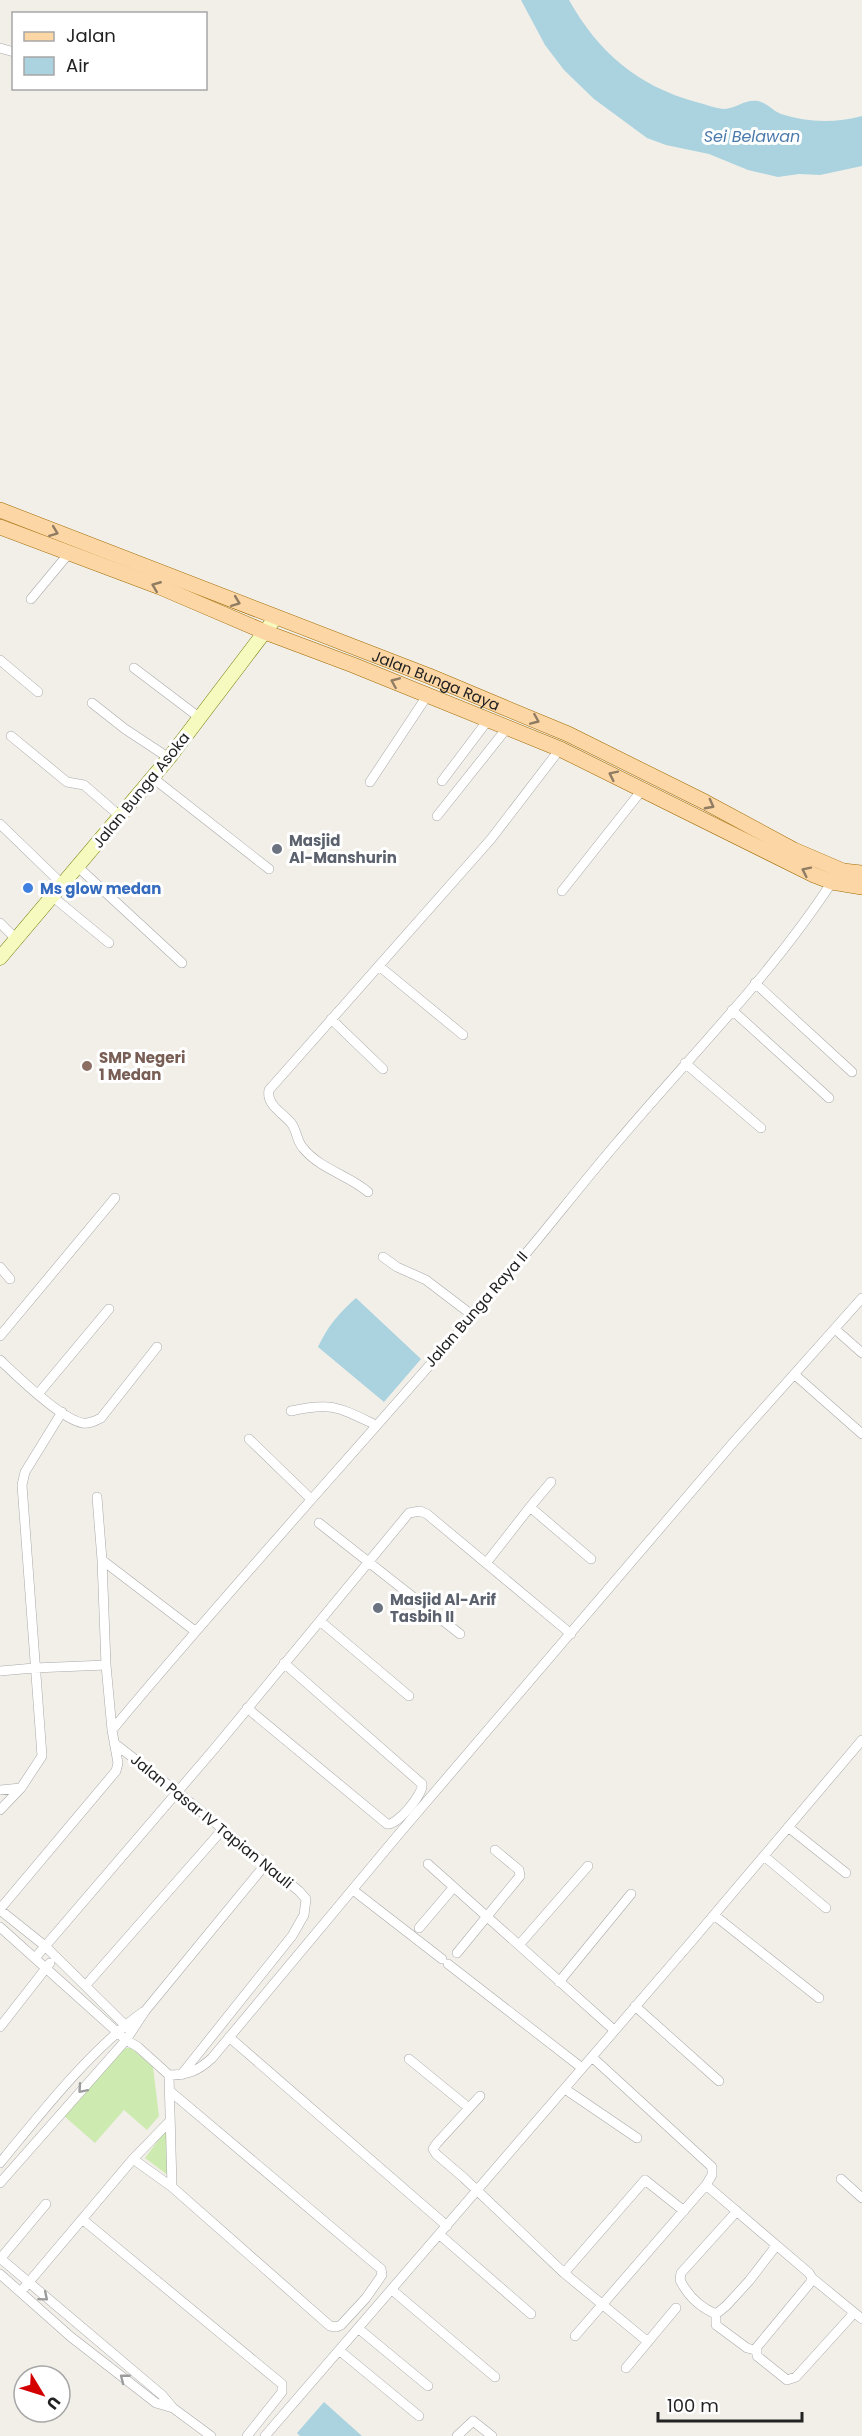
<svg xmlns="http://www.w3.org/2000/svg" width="862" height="2436" font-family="Poppins,sans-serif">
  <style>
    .grass { fill: #cdebb0 }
    .water { fill: #aad3df }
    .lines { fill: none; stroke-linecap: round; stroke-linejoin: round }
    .street-casing { stroke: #a9a9a9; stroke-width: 10 }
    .secondary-casing { stroke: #707d05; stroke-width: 15 }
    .primary-casing { stroke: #a06b00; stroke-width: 16 }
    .street { stroke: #fff; stroke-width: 9 }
    .secondary { stroke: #f7fabf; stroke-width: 14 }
    .primary { stroke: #fcd6a4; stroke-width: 15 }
    .oneway { stroke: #8f7c63 }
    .oneway2 { stroke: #9c9c9c }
    .worship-dot { fill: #6b7280; stroke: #fff; stroke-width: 2 }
    .shop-dot { fill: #3f7fe0; stroke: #fff; stroke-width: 2 }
    .education-dot { fill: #8d6e63; stroke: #fff; stroke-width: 2 }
    .labels { text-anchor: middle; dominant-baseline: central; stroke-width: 6; stroke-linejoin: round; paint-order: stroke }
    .street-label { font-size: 15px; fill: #222; stroke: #fff }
    .worship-label { font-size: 15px; font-weight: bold; fill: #5b616d; stroke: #fff; text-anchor: start }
    .shop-label { font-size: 15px; font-weight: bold; fill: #366cbe; stroke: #fff; text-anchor: start }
    .education-label { font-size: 15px; font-weight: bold; fill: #785e54; stroke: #fff; text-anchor: start }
    .water-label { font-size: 16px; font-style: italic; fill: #4a7aab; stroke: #fff }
  </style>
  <rect width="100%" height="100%" fill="#f2efe9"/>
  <!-- grass -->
  <path class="grass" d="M121,2048H131L153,2067L159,2116L147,2130L124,2110L95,2143L63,2115Z
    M168,2127L169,2176L145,2158Z"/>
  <!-- water -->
  <path class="water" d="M521,0H569C598,52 638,86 696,102C705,104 714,108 723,109C735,109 745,99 758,101C767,103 773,111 781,114C808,123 836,123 862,116V166L820,175L799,174L778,177L748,170L709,154L666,145L647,138L594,99L564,70L545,45Z
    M356,1298L421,1359L384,1402L318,1347C329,1325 337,1315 356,1298Z
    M324,2402L362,2436H300L297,2433Z"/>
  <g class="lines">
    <defs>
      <path id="street" d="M0,48L14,52
        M31,599L70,552
        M0,660L38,692
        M134,668L200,718
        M92,703L125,729L169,758
        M11,736L67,782L84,785L121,817
        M153,778L269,869
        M442,781L488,720
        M370,782L427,696
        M437,816L507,728
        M0,824L63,885
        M78,867L182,963
        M562,891L642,790
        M53,897L109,943
        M0,923L16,939
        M379,966L463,1035
        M755,983L852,1072
        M732,1010L829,1098
        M331,1019L383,1069
        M685,1063L761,1128
        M368,1192C349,1175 321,1170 303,1148C296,1140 297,1130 291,1123C283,1113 266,1105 269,1090L491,839L560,749
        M383,1257L397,1267L426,1280L472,1315
        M0,1267L10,1279
        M835,1329L862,1353
        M0,1336L115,1198
        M0,1360C17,1376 62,1420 83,1423C90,1424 95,1421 101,1418L157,1347
        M794,1374L862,1434
        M38,1394L109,1309
        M291,1411C332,1402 338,1407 376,1425
        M249,1439L311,1499
        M530,1507L551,1482
        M319,1523L460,1634
        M102,1560L195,1631
        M487,1562L530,1507L591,1559
        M320,1621L409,1696
        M0,1671L34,1668L106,1665
        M247,1708L387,1824C397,1826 424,1793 422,1784L284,1663
        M112,1730C242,1574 380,1425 512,1270C547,1229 580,1186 615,1145C688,1058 770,977 832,882
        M114,1743L176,1791L299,1891L306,1899L304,1915L292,1936L181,2075
        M0,1790L21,1788
        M0,1810L21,1788L42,1756L22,1485L25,1472L62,1412
        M788,1827L846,1873
        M764,1856L826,1908
        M428,1864L614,2030
        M353,1890L442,1959
        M0,1909L116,1771L118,1763L112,1730L106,1665L102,1560L97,1497
        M0,1910L45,1946L129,2029
        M714,1915L819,1998
        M0,1927L126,2040L138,2047L169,2075C188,2075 198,2071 212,2058L398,1835L732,1444L862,1298
        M419,1928L453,1888
        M519,1945L588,1866
        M457,1953L520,1876L519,1870L495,1850
        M35,1958L215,1748L409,1513L420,1511L427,1514L571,1634
        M448,1964L582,2068
        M559,1982L631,1894
        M86,1985L223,1829
        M635,2006L719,2081
        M0,2027L50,1963
        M229,2037L447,2226
        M592,2057L712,2167V2175L706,2185
        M409,2059L469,2108
        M169,2075L172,2187L330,2326L336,2327L341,2325L366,2298L382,2275L381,2269L171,2092
        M565,2089L637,2138
        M480,2096L437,2143L433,2149L436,2154L464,2178L564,2273L648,2342
        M170,2121L133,2159L172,2187
        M0,2163C41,2113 91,2049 143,2012
        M841,2179L862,2198
        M0,2183L126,2040L145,2011L265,1865
        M82,2219L282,2384V2392L247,2436
        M440,2235L531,2314
        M0,2258L162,2395L173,2408L211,2436
        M0,2259L46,2204
        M564,2273L645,2180L684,2211
        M0,2274L71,2337L156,2403L173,2408
        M812,2278L862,2319
        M24,2288L133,2159
        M392,2290L495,2377
        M716,2314C699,2307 688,2296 680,2280L681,2273L737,2211
        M359,2329L428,2386
        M575,2336L706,2185L809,2273L812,2278L810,2283L757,2347V2356L787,2380L796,2377L854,2313
        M755,2350L747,2348L716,2325V2314L726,2306L749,2281L776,2246
        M340,2351L419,2416
        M626,2368L676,2308
        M265,2436L691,1942L862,1740
        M457,2436L473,2421L492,2436"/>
      <path id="secondary" d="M0,958L169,758L276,617"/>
      <g id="primary">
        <path id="s1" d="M0,510L429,676L503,707L568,734L705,802L794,850L843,871L862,873"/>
        <path d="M0,527L160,587L265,632L353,665L560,749L814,875L832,882L862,887"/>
      </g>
    </defs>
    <!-- street casing -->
    <use href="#street" class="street-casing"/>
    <!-- secondary casing -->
    <use href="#secondary" class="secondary-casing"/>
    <!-- primary casing -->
    <use href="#primary" class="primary-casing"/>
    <!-- street -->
    <use href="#street" class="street"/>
    <!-- secondary -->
    <use href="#secondary" class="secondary"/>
    <!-- primary -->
    <use href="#primary" class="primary"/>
  </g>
  <!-- one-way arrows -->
  <defs><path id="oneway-chevron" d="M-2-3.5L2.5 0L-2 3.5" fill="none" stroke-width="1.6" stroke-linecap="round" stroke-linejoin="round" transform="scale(1.5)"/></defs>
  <g class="oneway">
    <use href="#oneway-chevron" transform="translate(54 532) rotate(21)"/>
    <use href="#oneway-chevron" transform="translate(156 586) rotate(-158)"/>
    <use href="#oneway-chevron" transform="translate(236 602) rotate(21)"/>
    <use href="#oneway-chevron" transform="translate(395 682) rotate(-157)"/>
    <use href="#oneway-chevron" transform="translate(535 720) rotate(23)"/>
    <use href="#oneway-chevron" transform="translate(613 775) rotate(-154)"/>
    <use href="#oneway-chevron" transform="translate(710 805) rotate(28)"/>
    <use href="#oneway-chevron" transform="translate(806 871) rotate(-154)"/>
  </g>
  <g class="oneway2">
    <use href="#oneway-chevron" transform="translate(82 2089) rotate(131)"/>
    <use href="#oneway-chevron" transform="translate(44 2297) rotate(40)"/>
    <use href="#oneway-chevron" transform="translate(124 2378) rotate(-142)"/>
  </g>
  <!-- markers -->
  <g class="worship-dot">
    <circle cx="277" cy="849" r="6"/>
    <circle cx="378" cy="1608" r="6"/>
  </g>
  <circle class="shop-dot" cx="28" cy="888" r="6"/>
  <circle class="education-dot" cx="87" cy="1066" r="6"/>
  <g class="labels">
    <!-- street labels -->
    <g class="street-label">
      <text stroke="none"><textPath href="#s1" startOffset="468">Jalan Bunga Raya</textPath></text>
      <text transform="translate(141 790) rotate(-51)">Jalan Bunga Asoka</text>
      <text transform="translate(476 1309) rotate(-49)">Jalan Bunga Raya II</text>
      <text transform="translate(212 1821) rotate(39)">Jalan Pasar IV Tapian Nauli</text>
    </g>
    <!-- worship labels -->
    <g class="worship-label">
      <text x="289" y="840">Masjid<tspan x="289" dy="17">Al-Manshurin</tspan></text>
      <text x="390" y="1599">Masjid Al-Arif<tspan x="390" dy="17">Tasbih II</tspan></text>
    </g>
    <!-- shop labels -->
    <g class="shop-label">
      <text x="40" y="888">Ms glow medan</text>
    </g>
    <!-- education labels -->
    <g class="education-label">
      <text x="99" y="1057">SMP Negeri<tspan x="99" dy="17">1 Medan</tspan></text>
    </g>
    <!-- water labels -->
    <g class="water-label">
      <text x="752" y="136">Sei Belawan</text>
    </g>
  </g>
  <!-- legend -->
  <rect x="12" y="12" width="195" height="78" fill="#ffffff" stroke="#a7a7a7" stroke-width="1.5"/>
  <rect x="24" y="32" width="30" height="9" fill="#fcd6a4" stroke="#a7a7a7" stroke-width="1.5"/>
  <text x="66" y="42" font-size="18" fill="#222222">Jalan</text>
  <rect x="24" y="57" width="30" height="18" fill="#aad3df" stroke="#a7a7a7" stroke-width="1.5"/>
  <text x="66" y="72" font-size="18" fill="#222222">Air</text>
  <!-- north arrow -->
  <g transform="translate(42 2394) rotate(128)"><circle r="28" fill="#ffffff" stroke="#a7a7a7" stroke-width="1.5"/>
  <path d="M0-4.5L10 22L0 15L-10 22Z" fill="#d40000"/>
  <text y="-9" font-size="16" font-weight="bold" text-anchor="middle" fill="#222222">U</text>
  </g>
  <!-- scale -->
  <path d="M658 2412v9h144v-9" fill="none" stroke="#222222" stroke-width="3"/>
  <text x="667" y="2412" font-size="18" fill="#222222" stroke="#ffffff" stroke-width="4.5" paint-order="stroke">100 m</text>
</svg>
